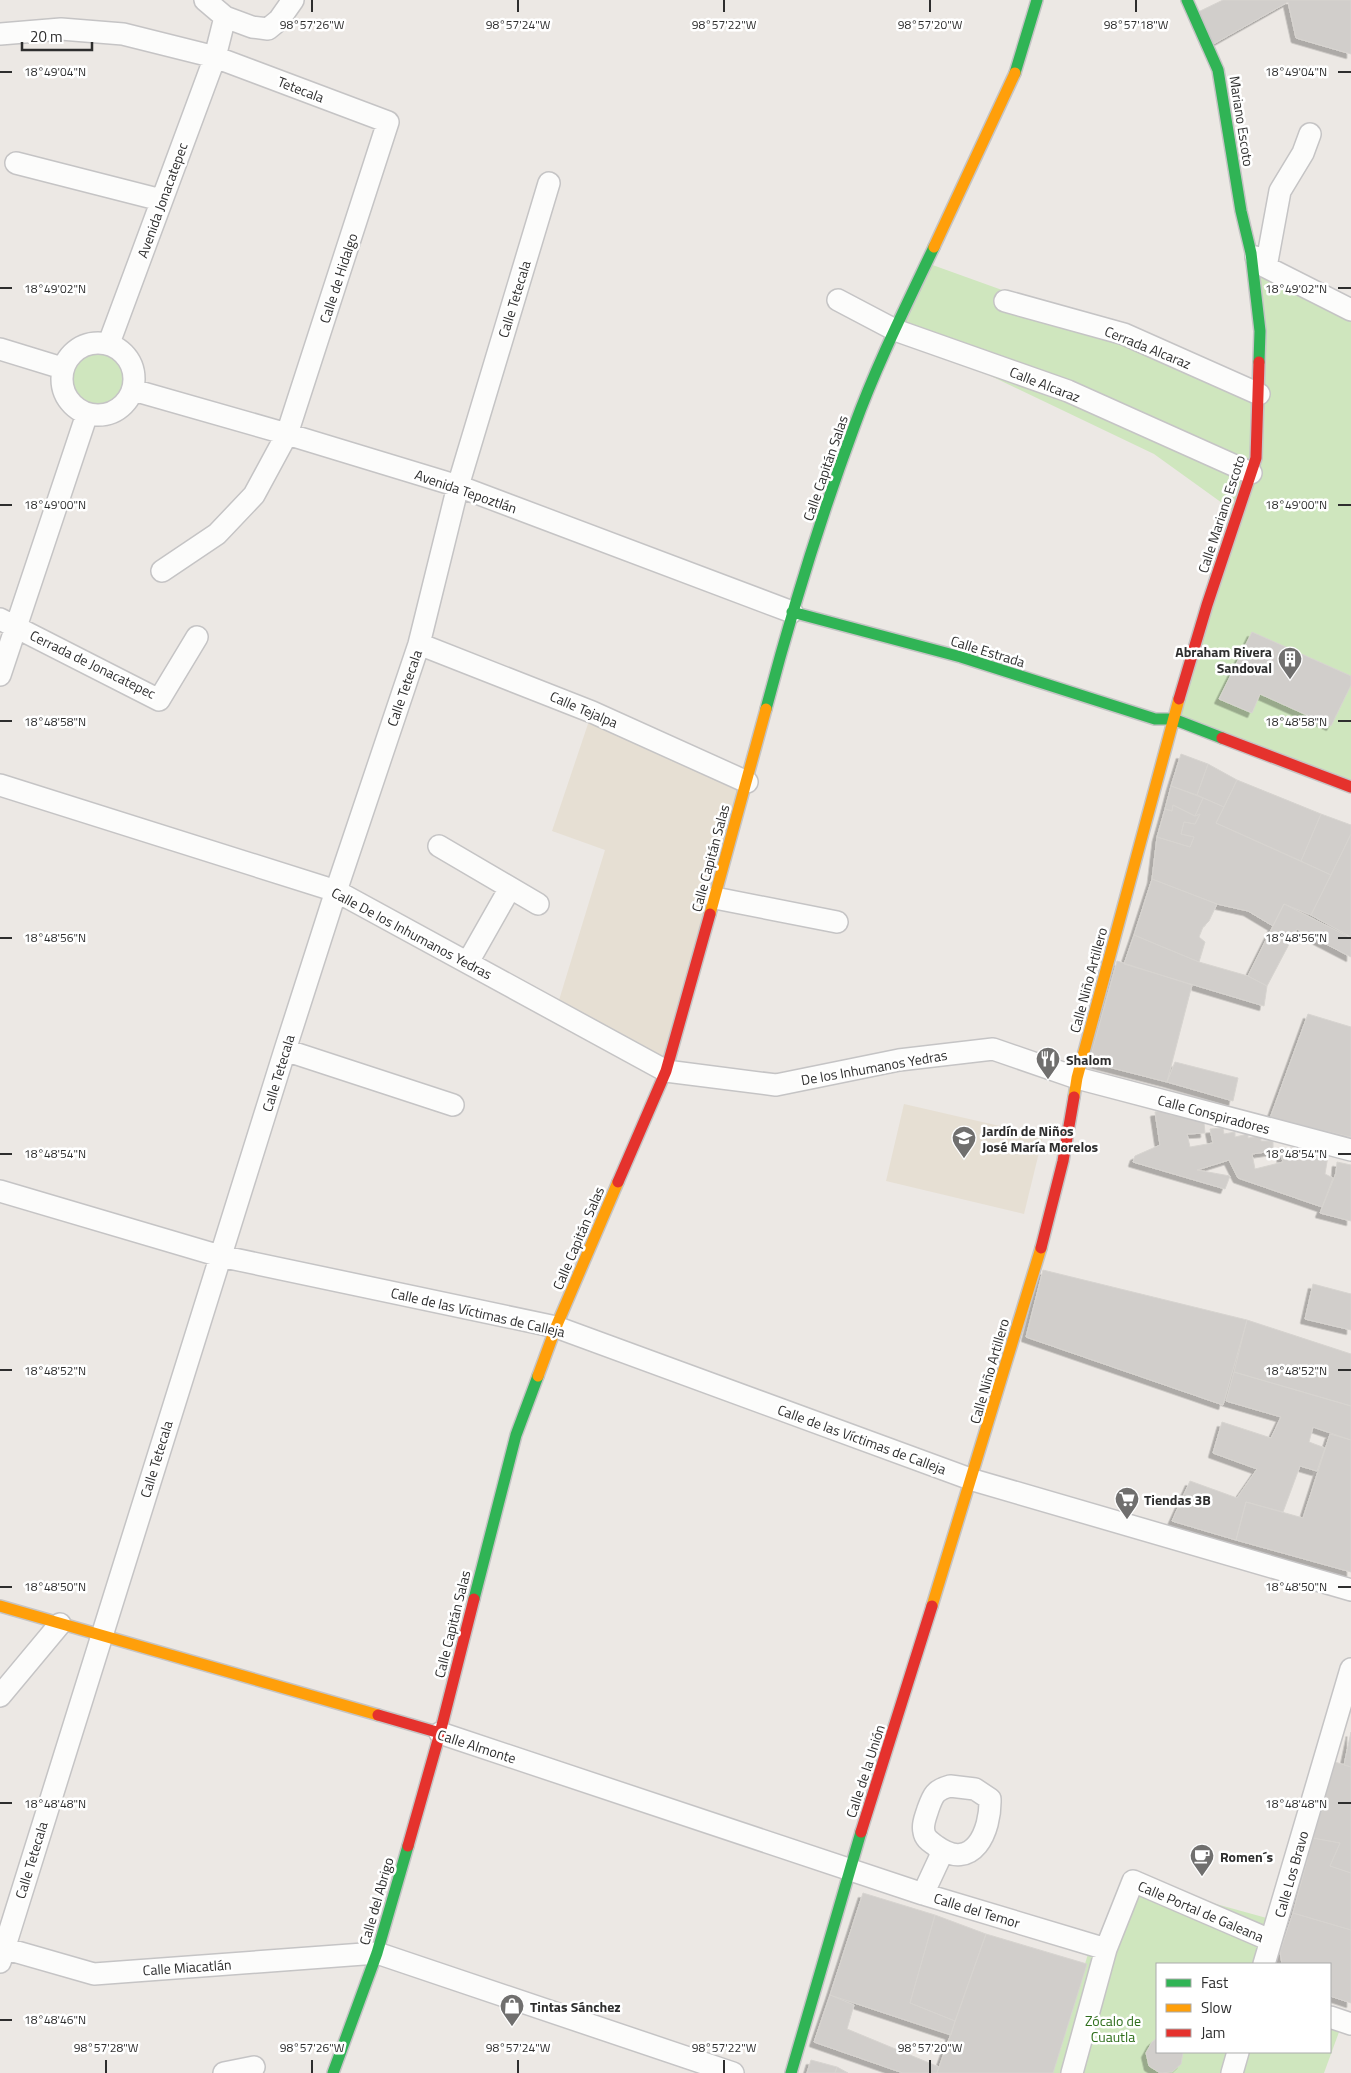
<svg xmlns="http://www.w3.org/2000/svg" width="1351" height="2073" font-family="'Titillium Web',sans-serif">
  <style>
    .education { fill: #e6dfd3 }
    .green { fill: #cfe6be }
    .building { fill: #d1cecb; stroke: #d7d4d0; filter: url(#shadow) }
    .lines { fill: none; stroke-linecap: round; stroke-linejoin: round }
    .street-casing { stroke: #c5c4c5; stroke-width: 24 }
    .fast-casing { stroke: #c5c4c5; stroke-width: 14 }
    .slow-casing { stroke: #c5c4c5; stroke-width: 14 }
    .jam-casing { stroke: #c5c4c5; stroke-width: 14 }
    .street { stroke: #fcfcfb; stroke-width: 21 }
    .fast { stroke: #30b455; stroke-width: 11 }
    .slow { stroke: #ff9f0a; stroke-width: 11 }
    .jam { stroke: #e5322d; stroke-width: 11 }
    .ticks { fill: none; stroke: #2e2e2e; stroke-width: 2 }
    .labels { text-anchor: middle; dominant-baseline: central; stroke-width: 5; stroke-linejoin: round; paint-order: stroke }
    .street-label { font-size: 14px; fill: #2e2e2e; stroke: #fff }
    .poi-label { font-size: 14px; font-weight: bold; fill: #2e2e2e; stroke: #fff; text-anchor: start }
    .park-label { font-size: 14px; fill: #2e6e1b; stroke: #fff }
    .ticks-label { font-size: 12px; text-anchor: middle; fill: #2e2e2e; stroke: #fff; stroke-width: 5; stroke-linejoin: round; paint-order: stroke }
  </style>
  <defs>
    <filter id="shadow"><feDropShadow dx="-4.5" dy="4.5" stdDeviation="0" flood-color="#0004"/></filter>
  </defs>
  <rect width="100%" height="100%" fill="#ece8e4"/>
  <!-- education -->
  <path class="education" d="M592,712L747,782L666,1071L556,1010L605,850L552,831Z
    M904,1104L1043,1136L1024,1214L886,1181Z"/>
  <!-- green -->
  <path class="green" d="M1251,253L1351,310V787L1173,719L1236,513L1154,454L895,330L927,263L1124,334L1258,393Z
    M61 379a37 37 0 1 1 74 0a37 37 0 1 1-74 0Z
    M1133,1881L1277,1921L1264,1964H1157V2052H1330V2017L1343,2021L1324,2073H1052L1091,1944L1106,1949Z"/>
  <!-- building -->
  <path class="building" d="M1223,0H1351V54L1296,38L1288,2L1208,47L1194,14Z
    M1252,632L1351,676V685L1331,726L1260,694L1252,713L1219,699Z
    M1181,754L1208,764L1197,795L1171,786Z
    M1208,764L1237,780L1224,807L1197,795Z
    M1237,780L1321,814L1301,861L1216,823Z
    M1171,786L1203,798L1195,816L1173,805L1172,811L1165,809Z
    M1203,798L1224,807L1216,823L1331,875L1311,915L1284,904L1273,926L1248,911L1217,904L1152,879L1157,837L1190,847L1194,837L1181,834L1184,822L1195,824L1200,814L1195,816Z
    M1173,805L1195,816L1200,814L1195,824L1184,822L1181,834L1194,837L1190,847L1157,837L1165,809L1172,811Z
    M1321,814L1351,825V834L1331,875L1301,861Z
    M1351,834V937L1311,915Z
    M1152,879L1217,904L1209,921L1203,927L1199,937L1205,942L1199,962L1134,935Z
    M1284,904L1351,938V957L1297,929L1267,986L1248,976Z
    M1134,935L1199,962L1248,976L1267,986L1264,1006L1124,964Z
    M1117,961L1192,985L1167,1082L1089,1062Z
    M1308,1014L1351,1027V1137L1270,1118Z
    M1175,1062L1238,1078L1233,1101L1167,1082Z
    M1169,1110L1170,1115L1187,1117L1204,1122L1205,1133L1187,1134L1190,1147L1213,1143L1210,1129L1223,1128L1224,1134L1235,1132V1137L1248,1134V1138L1261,1136V1141H1273V1151L1252,1154L1255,1169L1283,1162L1280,1151L1291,1148L1307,1149L1310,1154L1321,1152L1328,1156L1325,1174L1333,1178L1322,1207L1238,1178L1229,1160L1197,1170L1230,1176L1225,1189L1133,1162L1135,1156L1160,1145L1155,1112Z
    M1337,1162L1351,1165V1221L1320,1213L1336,1173Z
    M1043,1270L1247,1320L1223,1405L1026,1337Z
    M1313,1284L1351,1294V1330L1305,1319Z
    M1247,1320L1351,1354V1406L1234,1372Z
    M1234,1372L1351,1406V1440L1313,1427L1309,1442L1325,1448L1317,1471L1300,1466L1283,1512L1246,1502L1236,1540L1172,1521L1190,1481L1237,1498L1257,1469L1213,1453L1222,1422L1271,1438L1281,1417L1226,1401Z
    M1330,1434L1351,1440V1572L1236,1540L1246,1502L1303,1518Z
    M1351,1732V1767L1344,1765Z
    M1335,1762L1351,1767V1873L1330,1866L1340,1843L1313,1838Z
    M1313,1838L1340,1843L1330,1866L1351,1873V1930L1293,1913Z
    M863,1893L935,1915L910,2003L955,2021L951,2035L830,1995Z
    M1293,1913L1351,1930V2003L1330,1996V1964H1282L1280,1952Z
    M935,1915L986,1934L955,2021L910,2003Z
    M986,1934L1087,1964L1053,2073H937Z
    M830,1995L854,2005L847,2029L939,2067L937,2073H903L814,2042Z
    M1157,2038V2052H1183L1181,2064L1172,2072L1160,2073L1149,2066L1146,2053L1152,2042Z
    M811,2060L837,2067L835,2073H807Z
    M837,2067L848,2073H835Z"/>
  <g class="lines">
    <defs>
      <path id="street" d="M205,0L225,17L252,27L268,29L279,20L293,0
        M0,34L61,29L123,34L215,57L388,122L287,434L254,495L217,534L162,571
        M16,163L161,200
        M1256,257L1266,267L1351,310
        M1266,267L1280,191L1303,153L1310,134
        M838,300L895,330L1068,391L1251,473
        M1005,301L1124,334L1259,394
        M62 379a36 36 0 1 1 72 0a36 36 0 1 1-72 0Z
        M109,343L215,57L225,17
        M0,349L62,368
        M133,390L287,434L458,486L792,612
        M0,619L159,700L197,637
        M419,644L592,712L747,782
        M0,675L87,414
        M0,785L336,891L666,1071L776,1085L899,1060L993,1049L1077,1078L1351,1150
        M439,846L538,904
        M715,898L837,922
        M468,962L510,888
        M285,1050L453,1105
        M0,1191L220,1256L556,1327L973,1480L1351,1590
        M0,1696L60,1624
        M440,1733L923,1894L1106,1949
        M950,1786L975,1789L990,1799C991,1831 973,1873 936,1846C931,1842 925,1839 924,1832C922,1824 926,1816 928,1809C933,1795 935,1790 950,1786Z
        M923,1894L943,1851
        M0,1947L94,1974L377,1953L733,2073
        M0,1962L285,1050L336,891L419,644L458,486L549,183
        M1264,1964L1351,1669
        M1330,2017L1351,2024
        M224,2073L254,2067
        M1072,2073L1106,1949L1133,1881L1270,1940
        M1232,2073L1238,2052"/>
      <path id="fast" d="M1187,0L1218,70L1241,211L1251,253L1260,331L1259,362
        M1015,73L1037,0
        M792,612L961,657L1155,719H1173L1222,738
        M766,709C791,614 820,519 854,427C876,366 906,306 934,247
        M474,1599L516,1435L538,1376
        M333,2073L377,1953L408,1846
        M791,2073L861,1832"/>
      <path id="slow" d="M934,247L1015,73
        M710,914L766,709
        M1074,1097L1077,1078L1179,699
        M538,1376L556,1327L618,1182
        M0,1606L378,1715
        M932,1606L1041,1248"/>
      <path id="jam" d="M1179,699L1207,605L1256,458L1259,362
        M1222,738L1351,787
        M618,1182L666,1071L710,914
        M1041,1248L1063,1161L1074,1097
        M378,1715L440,1733
        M861,1832L932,1606
        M408,1846L440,1733L474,1599"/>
    </defs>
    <!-- street casing -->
    <use href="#street" class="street-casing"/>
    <!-- fast casing -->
    <use href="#fast" class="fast-casing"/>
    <!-- slow casing -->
    <use href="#slow" class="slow-casing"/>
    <!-- jam casing -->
    <use href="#jam" class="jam-casing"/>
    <!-- street -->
    <use href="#street" class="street"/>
    <!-- fast -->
    <use href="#fast" class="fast"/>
    <!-- slow -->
    <use href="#slow" class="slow"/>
    <!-- jam -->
    <use href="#jam" class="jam"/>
  </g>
  <!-- ticks -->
  <path class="ticks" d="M312,0V12M518,0V12M724,0V12M930,0V12M1136,0V12M0,72H12M1338,72H1351M0,288H12M1338,288H1351M0,505H12M1338,505H1351M0,721H12M1338,721H1351M0,938H12M1338,938H1351M0,1154H12M1338,1154H1351M0,1370H12M1338,1370H1351M0,1587H12M1338,1587H1351M0,1803H12M1338,1803H1351M0,2020H12M106,2060V2073M312,2060V2073M518,2060V2073M724,2060V2073M930,2060V2073"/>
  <!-- icons -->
  <defs>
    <symbol id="building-pin" viewBox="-11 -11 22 30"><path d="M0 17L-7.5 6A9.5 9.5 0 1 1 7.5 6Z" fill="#706f6e" stroke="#fff"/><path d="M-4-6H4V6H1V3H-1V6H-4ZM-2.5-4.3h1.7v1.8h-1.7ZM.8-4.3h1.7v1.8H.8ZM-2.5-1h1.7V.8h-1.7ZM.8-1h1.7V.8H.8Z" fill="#fff"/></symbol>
    <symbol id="restaurant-pin" viewBox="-11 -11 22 30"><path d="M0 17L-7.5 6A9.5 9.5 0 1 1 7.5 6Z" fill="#706f6e" stroke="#fff"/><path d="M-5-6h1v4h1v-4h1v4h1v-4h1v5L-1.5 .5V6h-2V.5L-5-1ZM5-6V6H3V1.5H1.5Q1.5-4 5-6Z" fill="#fff"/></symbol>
    <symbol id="school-pin" viewBox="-11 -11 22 30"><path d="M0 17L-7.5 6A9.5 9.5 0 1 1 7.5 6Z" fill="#706f6e" stroke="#fff"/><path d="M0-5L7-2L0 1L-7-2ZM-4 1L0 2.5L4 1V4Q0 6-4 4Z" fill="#fff"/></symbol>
    <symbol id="supermarket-pin" viewBox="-11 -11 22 30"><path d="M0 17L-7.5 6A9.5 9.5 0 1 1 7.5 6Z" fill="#706f6e" stroke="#fff"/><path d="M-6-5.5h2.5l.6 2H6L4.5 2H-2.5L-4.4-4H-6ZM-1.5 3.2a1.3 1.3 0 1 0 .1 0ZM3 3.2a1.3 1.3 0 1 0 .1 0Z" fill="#fff"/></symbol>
    <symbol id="cafe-pin" viewBox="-11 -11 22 30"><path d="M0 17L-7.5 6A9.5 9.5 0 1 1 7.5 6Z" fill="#706f6e" stroke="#fff"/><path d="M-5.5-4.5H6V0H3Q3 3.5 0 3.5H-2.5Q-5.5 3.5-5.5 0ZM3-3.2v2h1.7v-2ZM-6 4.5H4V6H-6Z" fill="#fff"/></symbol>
    <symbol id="shop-pin" viewBox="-11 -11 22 30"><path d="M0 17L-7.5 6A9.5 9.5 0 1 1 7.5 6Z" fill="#706f6e" stroke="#fff"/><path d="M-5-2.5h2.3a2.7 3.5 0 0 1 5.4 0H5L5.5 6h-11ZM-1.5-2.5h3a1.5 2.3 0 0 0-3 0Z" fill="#fff"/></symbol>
  </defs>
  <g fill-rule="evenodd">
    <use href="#building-pin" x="1276" y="645" width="28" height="38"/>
    <use href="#restaurant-pin" x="1034" y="1045" width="28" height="38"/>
    <use href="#school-pin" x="950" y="1124" width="28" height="38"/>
    <use href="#supermarket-pin" x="1113" y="1485" width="28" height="38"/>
    <use href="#cafe-pin" x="1188" y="1842" width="28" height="38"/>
    <use href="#shop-pin" x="498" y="1992" width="28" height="38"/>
  </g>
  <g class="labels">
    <!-- street labels -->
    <g class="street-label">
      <text transform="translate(301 89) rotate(21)">Tetecala</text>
      <text transform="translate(1242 121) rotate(81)">Mariano Escoto</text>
      <text transform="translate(162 200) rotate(-70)">Avenida Jonacatepec</text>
      <text transform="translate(338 278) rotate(-72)">Calle de Hidalgo</text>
      <text transform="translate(514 299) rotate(-73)">Calle Tetecala</text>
      <text transform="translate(1148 347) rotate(22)">Cerrada Alcaraz</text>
      <text transform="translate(1045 384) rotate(21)">Calle Alcaraz</text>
      <text transform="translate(825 468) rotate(-71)">Calle Capitán Salas</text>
      <text transform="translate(466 491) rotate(19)">Avenida Tepoztlán</text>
      <text transform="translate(1221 514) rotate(-72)">Calle Mariano Escoto</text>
      <text transform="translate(988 651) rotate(17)">Calle Estrada</text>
      <text transform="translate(93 664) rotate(26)">Cerrada de Jonacatepec</text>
      <text transform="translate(404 688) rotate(-71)">Calle Tetecala</text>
      <text transform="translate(584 709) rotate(23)">Calle Tejalpa</text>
      <text transform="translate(710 858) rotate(-75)">Calle Capitán Salas</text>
      <text transform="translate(412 933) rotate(28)">Calle De los Inhumanos Yedras</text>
      <text transform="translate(1088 980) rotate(-75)">Calle Niño Artillero</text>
      <text transform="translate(874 1067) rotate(-10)">De los Inhumanos Yedras</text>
      <text transform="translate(278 1073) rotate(-73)">Calle Tetecala</text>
      <text transform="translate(1214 1114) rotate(15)">Calle Conspiradores</text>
      <text transform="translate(578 1238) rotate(-67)">Calle Capitán Salas</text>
      <text transform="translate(478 1312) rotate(13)">Calle de las Víctimas de Calleja</text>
      <text transform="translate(989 1371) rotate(-74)">Calle Niño Artillero</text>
      <text transform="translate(862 1439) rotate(20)">Calle de las Víctimas de Calleja</text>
      <text transform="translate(156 1459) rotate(-73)">Calle Tetecala</text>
      <text transform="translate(452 1624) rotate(-76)">Calle Capitán Salas</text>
      <text transform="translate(477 1746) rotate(18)">Calle Almonte</text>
      <text transform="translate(865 1771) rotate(-72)">Calle de la Unión</text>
      <text transform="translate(31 1860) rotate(-73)">Calle Tetecala</text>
      <text transform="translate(1291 1874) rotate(-74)">Calle Los Bravo</text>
      <text transform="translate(376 1901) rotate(-74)">Calle del Abrigo</text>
      <text transform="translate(977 1910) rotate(17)">Calle del Temor</text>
      <text transform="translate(1201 1911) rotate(23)">Calle Portal de Galeana</text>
      <text transform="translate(187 1967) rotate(-4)">Calle Miacatlán</text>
    </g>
    <!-- poi labels -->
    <g class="poi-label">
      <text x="1272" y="651" text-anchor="end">Abraham Rivera<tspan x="1272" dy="16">Sandoval</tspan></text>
      <text x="1066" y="1059">Shalom</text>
      <text x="982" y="1130">Jardín de Niños<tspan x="982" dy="16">José María Morelos</tspan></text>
      <text x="1144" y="1499">Tiendas 3B</text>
      <text x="1220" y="1856">Romen´s</text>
      <text x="530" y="2006">Tintas Sánchez</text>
    </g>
    <!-- park labels -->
    <g class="park-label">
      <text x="1113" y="2020">Zócalo de<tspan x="1113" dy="16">Cuautla</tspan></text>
    </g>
  </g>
  <g class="ticks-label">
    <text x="312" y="29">98°57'26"W</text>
    <text x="518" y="29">98°57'24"W</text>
    <text x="724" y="29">98°57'22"W</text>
    <text x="930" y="29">98°57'20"W</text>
    <text x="1136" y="29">98°57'18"W</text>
    <text x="55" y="76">18°49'04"N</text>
    <text x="1296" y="76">18°49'04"N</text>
    <text x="55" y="293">18°49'02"N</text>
    <text x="1296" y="293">18°49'02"N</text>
    <text x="55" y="509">18°49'00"N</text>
    <text x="1296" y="509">18°49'00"N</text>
    <text x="55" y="726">18°48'58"N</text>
    <text x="1296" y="726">18°48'58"N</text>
    <text x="55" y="942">18°48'56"N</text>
    <text x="1296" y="942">18°48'56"N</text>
    <text x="55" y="1158">18°48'54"N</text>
    <text x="1296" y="1158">18°48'54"N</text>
    <text x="55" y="1375">18°48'52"N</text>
    <text x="1296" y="1375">18°48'52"N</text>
    <text x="55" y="1591">18°48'50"N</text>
    <text x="1296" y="1591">18°48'50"N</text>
    <text x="55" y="1808">18°48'48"N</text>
    <text x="1296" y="1808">18°48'48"N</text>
    <text x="55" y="2024">18°48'46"N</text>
    <text x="106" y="2052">98°57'28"W</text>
    <text x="312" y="2052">98°57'26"W</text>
    <text x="518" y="2052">98°57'24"W</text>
    <text x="724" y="2052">98°57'22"W</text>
    <text x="930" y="2052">98°57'20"W</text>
  </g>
  <!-- legend -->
  <rect x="1156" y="1963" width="175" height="90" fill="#ffffff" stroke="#ababab"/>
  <rect x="1166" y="1979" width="25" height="8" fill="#30b455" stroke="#ababab"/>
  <text x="1201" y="1988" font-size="15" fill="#2e2e2e">Fast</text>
  <rect x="1166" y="2004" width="25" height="8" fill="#ff9f0a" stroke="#ababab"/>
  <text x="1201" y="2013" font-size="15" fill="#2e2e2e">Slow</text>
  <rect x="1166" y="2029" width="25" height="8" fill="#e5322d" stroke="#ababab"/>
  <text x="1201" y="2038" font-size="15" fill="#2e2e2e">Jam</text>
  <!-- scale -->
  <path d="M22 42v8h70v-8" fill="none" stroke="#2e2e2e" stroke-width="2.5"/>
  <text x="30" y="42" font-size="15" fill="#2e2e2e" stroke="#ffffff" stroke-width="4" paint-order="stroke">20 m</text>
</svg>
